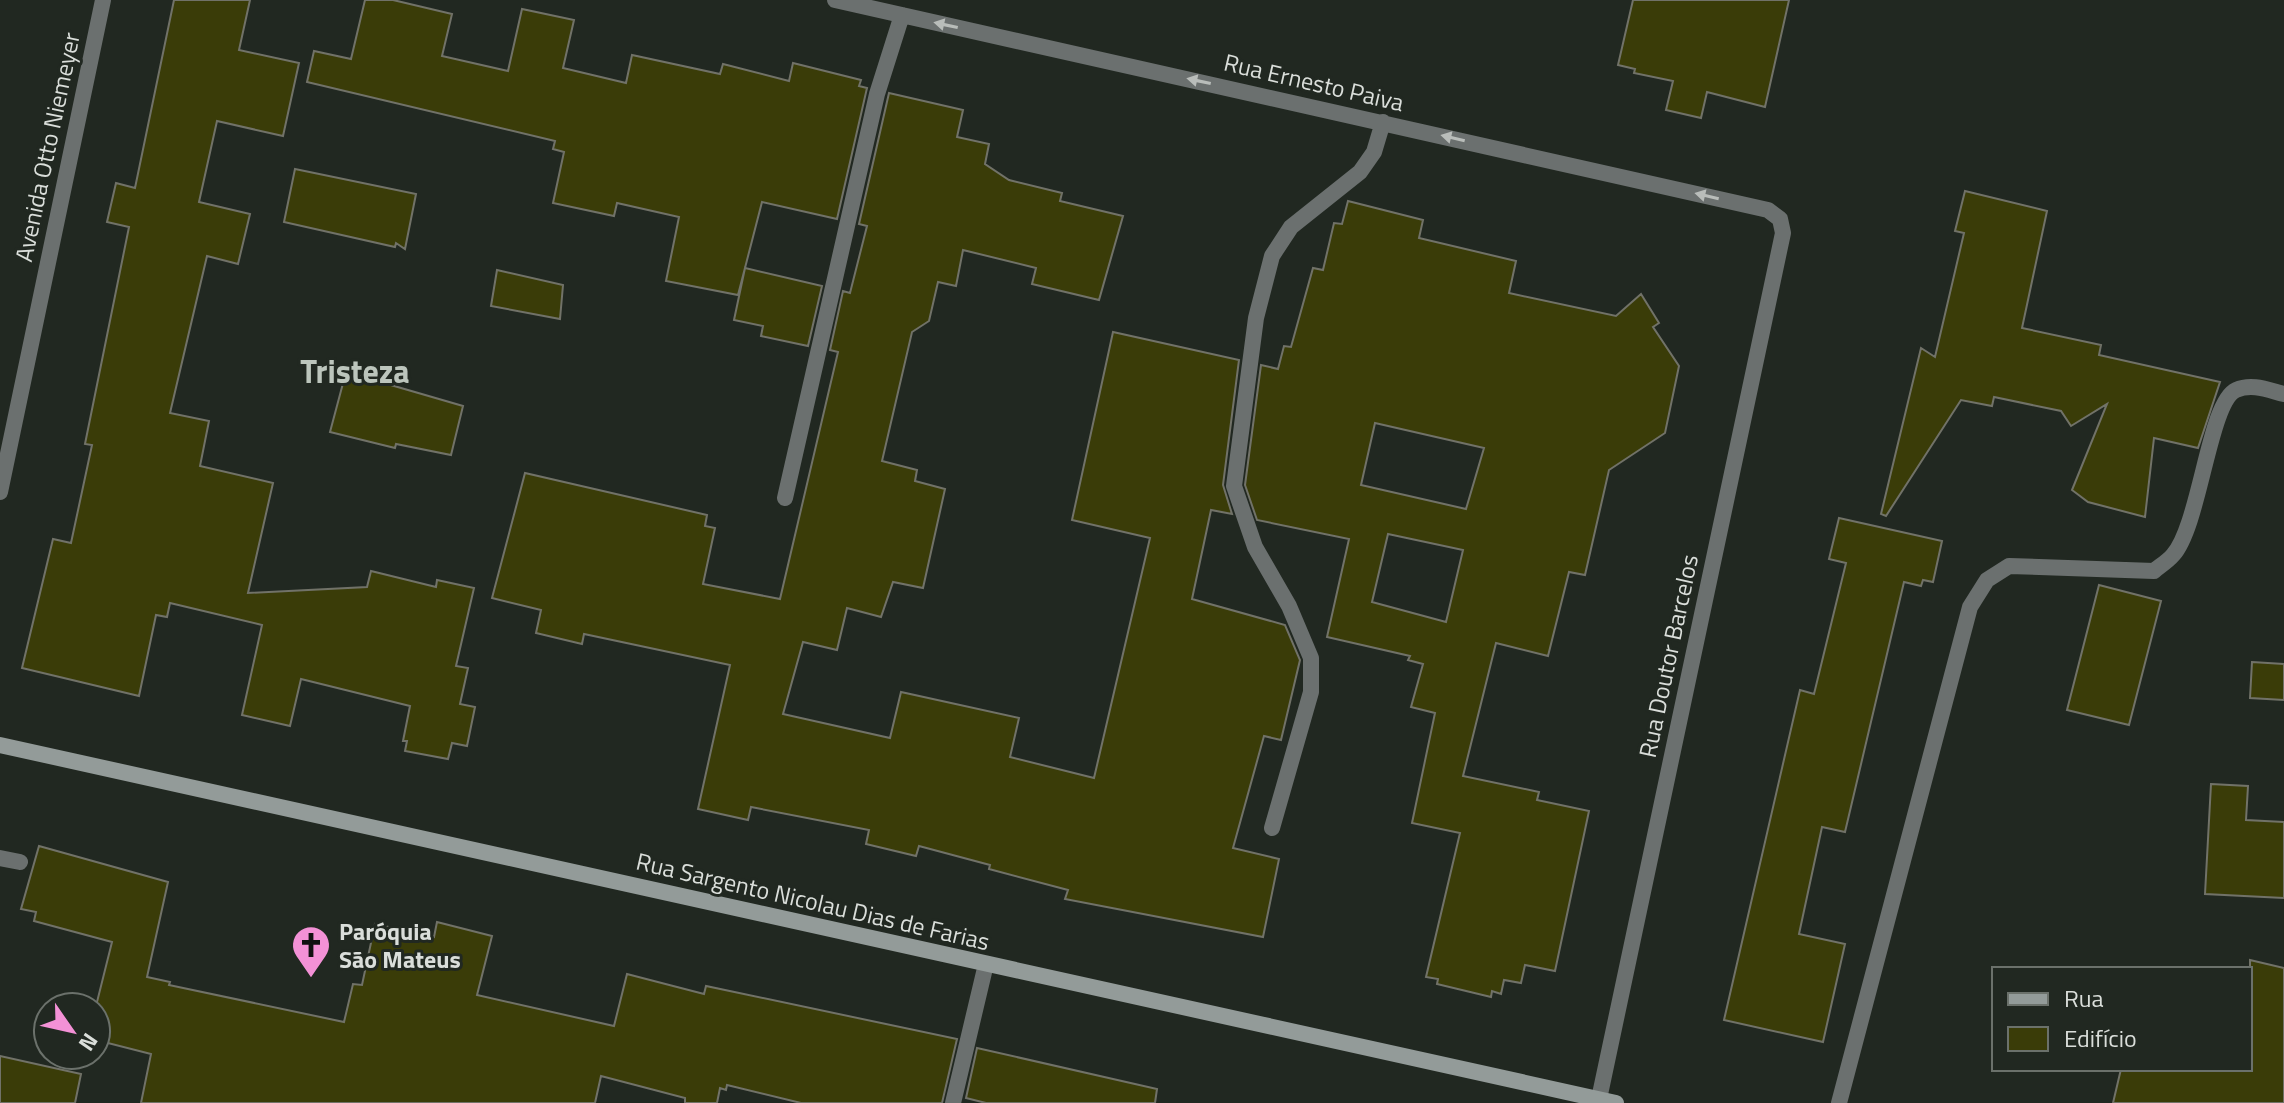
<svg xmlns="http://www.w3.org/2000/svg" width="2284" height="1103" font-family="'Titillium Web',sans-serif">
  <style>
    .building { fill: #3a3c08; stroke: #717268; stroke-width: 2; fill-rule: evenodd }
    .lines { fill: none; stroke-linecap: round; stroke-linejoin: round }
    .lane { stroke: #6b706f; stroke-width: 16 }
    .street { stroke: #6b706f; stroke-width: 16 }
    .secondary { stroke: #939b99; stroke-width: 16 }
    .oneway { fill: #b9bdba }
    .labels { text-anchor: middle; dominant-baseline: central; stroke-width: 6; stroke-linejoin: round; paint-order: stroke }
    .street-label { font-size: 24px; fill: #dadeda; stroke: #212821 }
    .poi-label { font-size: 24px; font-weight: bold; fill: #dadeda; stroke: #212821; text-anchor: start }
    .district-label { font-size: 32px; font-weight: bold; fill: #bcc5bc; stroke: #212821 }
  </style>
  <rect width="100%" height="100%" fill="#212821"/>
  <!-- building -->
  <path class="building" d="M174,0H250L239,50L299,63L283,136L217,121L199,202L250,214L238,264L207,256L170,413L209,421L200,466L273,483L248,593L367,587L371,571L436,587L437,580L474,588L456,666L468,668L460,704L475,707L467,746L452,743L448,759L405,751L407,741H403L410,706L301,679L290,726L242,715L262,625L170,603L167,617L156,615L139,696L22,668L53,539L71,543L92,445L85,444L129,227L107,222L116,183L135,188Z
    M365,0H393L452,14L442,56L508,71L522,9L574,20L563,68L626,83L632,55L720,74L723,64L789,81L793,63L861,80L859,86L867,88L837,219L762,202L738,295L666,281L679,217L617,203L614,216L553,203L564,152L553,149L555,141L307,82L314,51L351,59Z
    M1633,0H1789L1765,107L1707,92L1701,118L1666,110L1673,81L1634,73L1635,69L1618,65Z
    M889,93L963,110L957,137L989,144L985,164L1009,180L1062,193L1060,201L1123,216L1099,300L1032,284L1036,268L963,250L956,286L938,282L929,321L912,332L882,461L917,470L915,481L945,489L923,588L893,582L881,617L847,608L837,650L803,642L783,714L890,738L901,692L1019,718L1010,757L1094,778L1150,538L1072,520L1113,332L1239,360L1223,485L1232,514L1211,510L1192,599L1285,625L1300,660L1281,740L1264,736L1233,848L1279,859L1263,937L1065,899L1068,890L989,869L990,865L919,846L916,856L866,844L869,830L751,807L748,820L698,809L730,665L584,634L582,644L536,633L541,610L492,598L525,473L707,515L705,526L715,528L703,584L780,599L838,352L830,350L843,291L850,293L867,226L859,224Z
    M295,169L416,194L405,249L396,243L395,247L284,222Z
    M1965,191L2047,211L2022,328L2101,345L2099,355L2220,382L2198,448L2154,438L2145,517L2088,502L2072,490L2107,404L2071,426L2061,411L1994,397L1992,406L1961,400L1886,516L1881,514L1921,348L1935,357L1964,233L1955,231Z
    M1348,201L1423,220L1419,238L1516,261L1509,293L1616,316L1641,294L1659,323L1653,327L1679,366L1665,433L1609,470L1585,575L1569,572L1548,656L1496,643L1463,776L1539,792L1537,800L1589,811L1555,971L1525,965L1521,983L1504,980L1501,994L1492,991L1491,997L1437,984L1438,979L1426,977L1460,833L1412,823L1435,713L1411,707L1423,664L1408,660L1410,656L1327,637L1349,539L1257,520L1245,485L1261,365L1278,369L1284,346L1291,347L1313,268L1323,270L1334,223L1342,224ZM1375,423L1484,448L1466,509L1361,485ZM1388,534L1463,550L1446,622L1372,602Z
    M745,268L822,286L808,346L761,336L763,326L734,320Z
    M497,270L563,285L560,319L491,306Z
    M346,372L463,406L451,455L396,444L395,448L330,432Z
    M1839,518L1942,541L1933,582L1923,580L1921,586L1904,582L1845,832L1822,827L1799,934L1845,944L1823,1042L1724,1020L1800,690L1814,694L1846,563L1829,559Z
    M2099,585L2161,601L2129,725L2067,710Z
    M2252,662L2284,664V700L2250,698Z
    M2211,784L2248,786L2246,820L2284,822V898L2205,894Z
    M39,846L168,882L147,977L170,982L169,985L344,1022L353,984L362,985L375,924L434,937L437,922L492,936L477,995L614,1026L627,974L704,994L706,986L957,1039L942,1103H801L727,1085L726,1090L720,1088L717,1103H685V1098L601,1076L595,1103H141L151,1054L96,1040V1006L112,942L34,921L36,912L21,909Z
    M2250,960L2284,968V1103H2113L2121,1069H2250Z
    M977,1048L1157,1089L1155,1103H986L966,1098Z
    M0,1056L81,1074L75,1103H0Z"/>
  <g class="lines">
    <!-- lane -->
    <path class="lane" d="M0,858L20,862"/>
    <!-- street -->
    <path class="street" d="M835,0L1768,210L1780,219L1783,233L1599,1099
      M0,492L103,0
      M785,498L877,94L902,15
      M1272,828L1311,692V658L1289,606L1255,547L1234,486L1256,318L1272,256L1291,227L1360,172L1374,152L1383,122
      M953,1103L986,964
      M1839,1103L1970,607L1987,580L2009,566L2154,571C2160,566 2168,561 2173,555C2200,525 2209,402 2236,390C2252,383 2268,390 2284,394"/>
    <!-- secondary -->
    <path class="secondary" d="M0,745L1616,1103"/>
  </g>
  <!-- one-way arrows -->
  <defs><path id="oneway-solid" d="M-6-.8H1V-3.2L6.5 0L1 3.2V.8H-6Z" transform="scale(2)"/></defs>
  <g class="oneway">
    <use href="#oneway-solid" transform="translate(946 25) rotate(-168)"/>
    <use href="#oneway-solid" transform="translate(1199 81) rotate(-168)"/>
    <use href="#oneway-solid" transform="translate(1453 138) rotate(-167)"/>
    <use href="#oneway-solid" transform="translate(1707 196) rotate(-167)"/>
  </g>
  <!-- icons -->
  <defs>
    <symbol id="church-pin" viewBox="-11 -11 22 30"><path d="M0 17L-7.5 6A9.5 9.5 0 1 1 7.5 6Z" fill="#f391d6" stroke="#212821"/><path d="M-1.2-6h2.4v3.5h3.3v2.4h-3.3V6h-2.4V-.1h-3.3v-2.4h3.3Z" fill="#111"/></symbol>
  </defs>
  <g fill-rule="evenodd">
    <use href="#church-pin" x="289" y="923" width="44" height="60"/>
  </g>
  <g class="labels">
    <!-- street labels -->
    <g class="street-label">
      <text transform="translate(1314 82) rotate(13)">Rua Ernesto Paiva</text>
      <text transform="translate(47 147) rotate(-78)">Avenida Otto Niemeyer</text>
      <text transform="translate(1668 656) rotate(-78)">Rua Doutor Barcelos</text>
      <text transform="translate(813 901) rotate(13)">Rua Sargento Nicolau Dias de Farias</text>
    </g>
    <!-- poi labels -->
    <g class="poi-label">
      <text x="339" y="931">Paróquia<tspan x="339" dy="28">São Mateus</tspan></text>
    </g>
    <!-- district labels -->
    <g class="district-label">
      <text x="355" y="371">Tristeza</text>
    </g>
  </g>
  <!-- legend -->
  <rect x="1992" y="967" width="260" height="104" fill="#212821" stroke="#6b716b" stroke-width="2"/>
  <rect x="2008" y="993" width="40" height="12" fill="#939b99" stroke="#6b716b" stroke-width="2"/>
  <text x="2064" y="1007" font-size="24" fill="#dadeda">Rua</text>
  <rect x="2008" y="1027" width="40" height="24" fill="#3a3c08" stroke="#6b716b" stroke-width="2"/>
  <text x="2064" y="1047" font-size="24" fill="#dadeda">Edifício</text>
  <!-- north arrow -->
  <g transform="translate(72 1031) rotate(124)"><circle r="38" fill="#212821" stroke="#6b716b" stroke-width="2"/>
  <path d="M0-6L14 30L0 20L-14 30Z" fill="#f391d6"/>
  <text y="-12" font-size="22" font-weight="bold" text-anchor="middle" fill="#dadeda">N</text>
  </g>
</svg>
